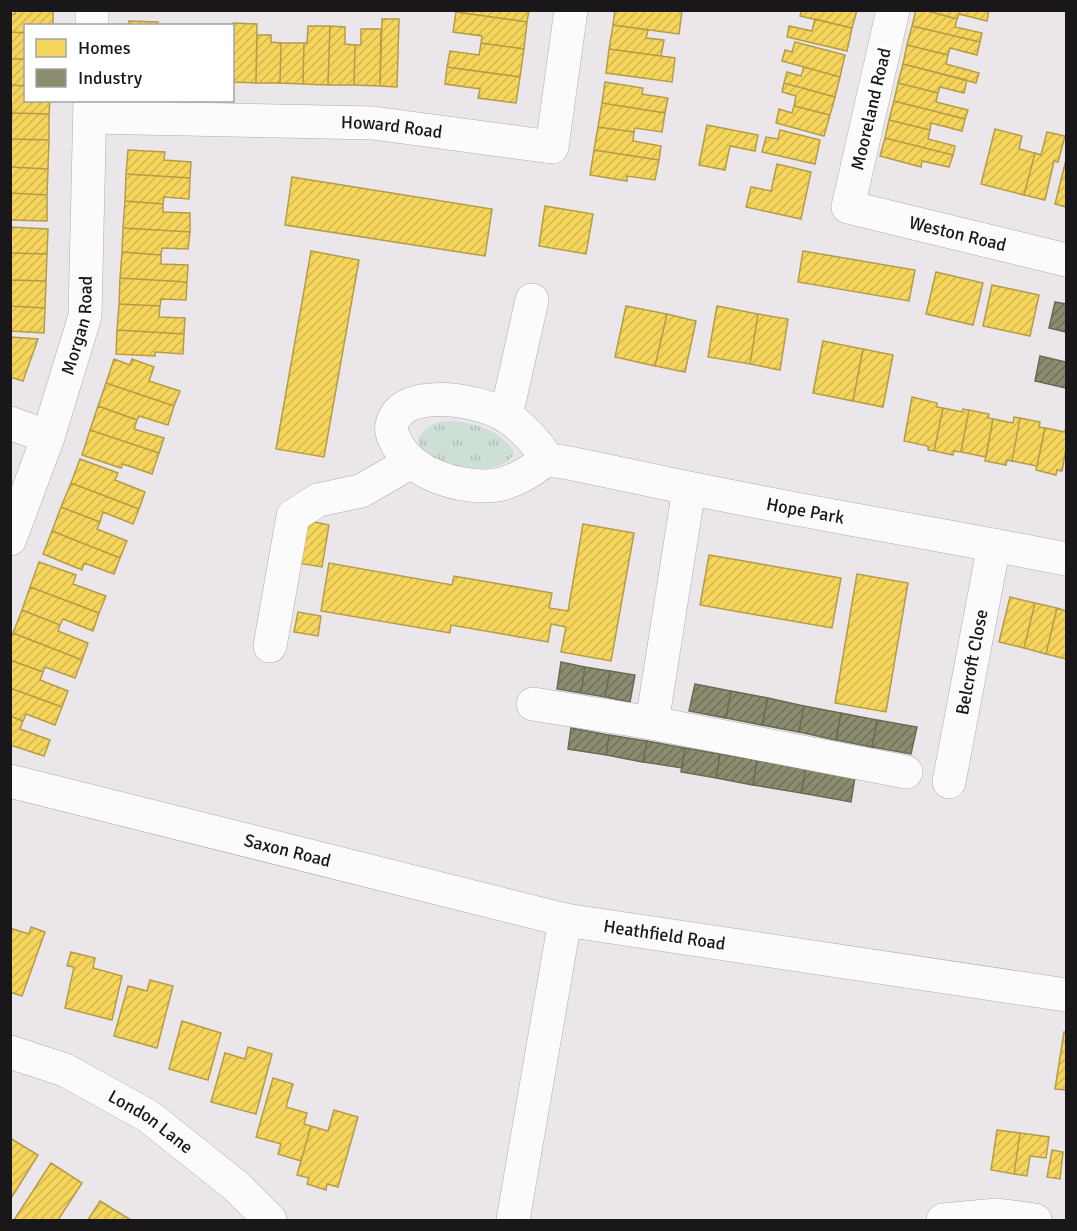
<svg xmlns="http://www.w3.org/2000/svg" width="1077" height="1231" font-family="Signika,sans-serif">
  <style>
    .grass { fill: url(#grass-tufts) }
    .homes { fill: url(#homes-hatch); stroke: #b49c48; stroke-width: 1.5 }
    .industry { fill: url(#industry-hatch); stroke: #6a6955; stroke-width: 1.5 }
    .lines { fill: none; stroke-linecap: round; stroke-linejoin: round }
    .minor-casing { stroke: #afacb0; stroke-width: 34 }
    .minor { stroke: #fcfbfc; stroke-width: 33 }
    .labels { text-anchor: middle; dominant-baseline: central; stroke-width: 6; stroke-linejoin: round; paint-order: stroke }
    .street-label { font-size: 18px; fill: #1a171a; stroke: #fff }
  </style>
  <defs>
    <pattern id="grass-tufts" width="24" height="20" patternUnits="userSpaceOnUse" patternTransform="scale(1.5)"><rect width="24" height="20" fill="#cedfd6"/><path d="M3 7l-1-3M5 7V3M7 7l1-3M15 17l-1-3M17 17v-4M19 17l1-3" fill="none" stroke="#b0bfb7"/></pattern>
    <pattern id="homes-hatch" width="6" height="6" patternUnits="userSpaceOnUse" patternTransform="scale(1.5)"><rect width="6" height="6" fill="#f6d55c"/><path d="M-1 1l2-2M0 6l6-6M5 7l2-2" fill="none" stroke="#d2b64f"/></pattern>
    <pattern id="industry-hatch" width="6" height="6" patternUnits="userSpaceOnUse" patternTransform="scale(1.5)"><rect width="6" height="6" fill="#8c8c6e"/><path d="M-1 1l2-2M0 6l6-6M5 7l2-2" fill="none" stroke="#72715a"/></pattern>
  </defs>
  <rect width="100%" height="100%" fill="#eae6ea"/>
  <!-- grass -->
  <path class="grass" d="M444,421C470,421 500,429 514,452C509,472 466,471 451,465C441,461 431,456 421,451L418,440C423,428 432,423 444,421Z"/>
  <!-- homes -->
  <path class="homes" d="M15,10H53V26H26V33L10,32V14H15Z
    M456,10H529L527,22L456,12Z
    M615,10L682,11L679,34L613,25Z
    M802,10H857L852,28L800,16Z
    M916,10H924L957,19L955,27L982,33L980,42L912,26Z
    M924,10H989L987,21L959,14L957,19Z
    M456,12L527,22L524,49L481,43L482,36L453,32Z
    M382,19H399L397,87L380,86Z
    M815,19L852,28L847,51L787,37L789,26L812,31Z
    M129,21L158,22V26H129Z
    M233,23L257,24L256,83L232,82Z
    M613,25L648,30L646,38L664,40L661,56L609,49Z
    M308,26H330L328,85L303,84L304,43H307Z
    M330,26L345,27V44L355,45L354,85H328Z
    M912,26L980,42L977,55L950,48L948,55L907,45Z
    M361,29H381L380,86L354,85L355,45H361Z
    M10,32L26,33V59H10Z
    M257,35H271V42L281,43L280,83H256Z
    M795,42L845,55L840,77L782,61L785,50L792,52Z
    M281,43H304L303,84L280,83Z
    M481,43L524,49L520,77L447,67L450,51L479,55Z
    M907,45L948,55L946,64L979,73L976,83L903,64Z
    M609,49L675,58L672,82L606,73Z
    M10,59H26V86L10,85Z
    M903,64L967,80L964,93L940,87L938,93L898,83Z
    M447,67L520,77L516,103L478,98L480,89L445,84Z
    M804,67L840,77L835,97L784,83L787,72L801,76Z
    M605,82L643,88L642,94L668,98L665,113L602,103Z
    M784,83L835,97L830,115L794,106L796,96L782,92Z
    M898,83L938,93L936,102L968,110L965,119L894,101Z
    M10,85L26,86V100H50L49,114L12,113Z
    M894,101L965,119L962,131L931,123L930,130L889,120Z
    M602,103L665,113L662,132L635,128L634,132L598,127Z
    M794,106L830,115L824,136L776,123L779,109L792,113Z
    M12,113L49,114V140L10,139Z
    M889,120L930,130L928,139L955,146L953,155L885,138Z
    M707,125L758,135L755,151L730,146L725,170L699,165Z
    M598,127L634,132L633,141L661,146L659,160L594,150Z
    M995,129L1022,136L1019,149L1035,153L1024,195L981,184Z
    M780,130L820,140L815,164L762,152L766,137L778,139Z
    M1047,132L1065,136L1058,162L1054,161L1045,200L1024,195L1035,153L1041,155Z
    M885,138L953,155L949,167L922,161L921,167L880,156Z
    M10,139L49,140L48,169L10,167Z
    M128,150L165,152L164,160L191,162L190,178L126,174Z
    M594,150L659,160L655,180L627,176V181L590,175Z
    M1066,160V207L1055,204Z
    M777,164L811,172L801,219L746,207L751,187L771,191Z
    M10,167L48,169L47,195L10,193Z
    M126,174L190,178L189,199L164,197L163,204L125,201Z
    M292,177L492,209L485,256L285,225Z
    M10,193L47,195V221L10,220Z
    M125,201L163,204V212L190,213V232L123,228Z
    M545,206L593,214L586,254L539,246Z
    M10,227L48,229L47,254L10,253Z
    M123,228L190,232L188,249L162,248L161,255L122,252Z
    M311,251L359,260L324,457L276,449Z
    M803,251L915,270L909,301L798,282Z
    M122,252L161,255V264L188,265L187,282L120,278Z
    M10,253L47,254L46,281L10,280Z
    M936,272L983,283L973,325L926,314Z
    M120,278L187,282L186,300L161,299L160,306L119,304Z
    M10,280L46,281L45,308L10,306Z
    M992,285L1039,295L1030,336L983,326Z
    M119,304L160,306L159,317L185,318L184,334L117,330Z
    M10,306L45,308L44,333L10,331Z
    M626,306L667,314L655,366L615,357Z
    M717,306L758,314L750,364L708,357Z
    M667,314L696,321L685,372L655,366Z
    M758,314L788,319L780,370L750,364Z
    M117,330L184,334L183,354L155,352V356L116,354Z
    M10,337L38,339L23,381L10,377Z
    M823,341L863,349L853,401L813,393Z
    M863,349L893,355L883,407L853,401Z
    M114,359L130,365L132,359L154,367L149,381L180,391L174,406L106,383Z
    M106,383L174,406L168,425L139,416L137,420L98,406Z
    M912,397L937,403V407L943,408L934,451L928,450V446L904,441Z
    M98,406L137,420L134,429L164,438L159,453L90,430Z
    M943,408L962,412L963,409L969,410L961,452L954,451L953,455L934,451Z
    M969,410L989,414L988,418L993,419L986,457L961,452Z
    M1014,417L1020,418L1012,461L1007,460L1006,465L985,461L993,419L1013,423Z
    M1020,418L1040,422L1039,427L1045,428L1037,466L1012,461Z
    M1066,426V449L1062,471L1057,470L1056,475L1036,470L1045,428L1065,432Z
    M90,430L159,453L152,474L123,464L121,468L82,455Z
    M80,459L118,473L115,480L145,492L139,509L71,483Z
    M71,483L139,509L133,524L103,512L100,522L61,507Z
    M61,507L100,522L97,529L127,541L120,558L52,531Z
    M305,520L329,525L322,567L298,563Z
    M583,524L634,533L611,661L561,652L566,627L551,624L548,642L451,625L450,633L321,611L329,563L452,585L454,576L552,593L549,608L568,611Z
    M52,531L120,558L114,574L84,563L82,570L43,554Z
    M709,555L841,578L832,628L700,605Z
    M39,562L76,575L73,584L106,596L99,613L30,587Z
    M857,574L908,583L886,712L835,703Z
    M30,587L99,613L93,631L63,619L60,625L22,610Z
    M1010,597L1035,603L1024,648L999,642Z
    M1035,603L1057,608L1046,654L1024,648Z
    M1057,608L1066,611V659L1046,654Z
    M22,610L60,625L58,631L88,643L82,660L13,633Z
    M298,612L321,616L318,636L294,632Z
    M13,633L82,660L75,678L45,667L43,672L10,660V640Z
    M10,660L43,672L40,680L68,691L62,707L10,688Z
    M10,688L62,707L55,725L26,714L23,721L10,716Z
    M10,716L23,721L20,729L50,740L44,756L10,745Z
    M31,927L45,932L22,996L10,992V928L29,934Z
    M71,952L95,958L93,968L122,976L112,1020L65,1008L74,967L67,966Z
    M150,980L173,986L157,1048L114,1036L128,986L147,991Z
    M182,1021L221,1033L208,1080L169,1069Z
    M1064,1032H1066V1090L1055,1089Z
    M248,1047L272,1054L256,1114L211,1102L225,1053L245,1059Z
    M273,1078L293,1084L286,1107L307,1113L304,1124L311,1126L301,1161L278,1154L281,1144L256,1137Z
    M334,1110L358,1117L338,1187L327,1184L326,1190L307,1184L309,1178L297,1175L311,1126L328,1131Z
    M997,1130L1020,1133L1014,1174L991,1170Z
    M1020,1133L1049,1137L1046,1158L1030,1156L1027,1176L1014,1174Z
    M10,1138L38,1155L10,1200Z
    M1052,1150L1063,1152L1060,1179L1047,1177Z
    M51,1163L82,1183L58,1220H14Z
    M100,1201L131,1220H88Z"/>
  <!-- industry -->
  <path class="industry" d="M1055,302L1066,304V332L1049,328Z
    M1040,356L1066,362V388L1035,381Z
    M561,662L585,667L581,693L557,689Z
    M585,667L610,671L605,697L581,693Z
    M610,671L635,675L630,702L605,697Z
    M695,684L731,691L726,718L689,711Z
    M731,691L768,698L762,725L726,718Z
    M768,698L804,706L799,732L762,725Z
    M804,706L841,713L836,740L799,732Z
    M841,713L877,720L872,747L836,740Z
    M877,720L917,727L911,754L872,747Z
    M571,728L609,735L606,755L568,749Z
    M609,735L647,741L643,762L606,755Z
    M647,741L685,748L682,768L643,762Z
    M685,748L720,754L716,778L681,772Z
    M720,754L757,760L753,785L716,778Z
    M757,760L806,769L801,793L753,785Z
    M806,769L855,777L851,802L801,793Z"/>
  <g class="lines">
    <defs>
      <g id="minor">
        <path id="s1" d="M893,10L848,207L1066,260"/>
        <path d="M92,26V10"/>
        <path id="s2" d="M90,117L373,123L552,147L571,10"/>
        <path d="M506,416L532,300"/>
        <path d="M10,423L48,437"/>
        <path id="s3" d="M547,458C532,472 508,486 486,486C454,486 415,474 398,446C395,440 390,432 392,425C401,385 481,400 506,416C518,424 530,436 539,447C542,450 544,456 547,458C552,461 563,462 569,463C593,468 617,473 641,478C782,509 925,531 1066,559"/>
        <path id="s4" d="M10,539L48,437L85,316L90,100"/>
        <path d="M270,646L293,516L318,500L361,491L411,462"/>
        <path d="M533,704L652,723L906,772"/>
        <path d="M652,723L689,489"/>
        <path id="s5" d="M10,781L565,920"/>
        <path id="s6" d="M949,782L994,545"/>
        <path id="s7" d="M10,1052L65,1070L148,1116L236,1186L270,1220"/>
        <path id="s8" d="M513,1220L565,920L1066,995"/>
        <path d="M943,1220L997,1215L1035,1220"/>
      </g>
    </defs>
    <!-- minor casing -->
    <use href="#minor" class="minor-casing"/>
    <!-- minor -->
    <use href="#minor" class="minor"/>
  </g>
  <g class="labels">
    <!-- street labels -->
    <g class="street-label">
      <text transform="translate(871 109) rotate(-77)">Mooreland Road</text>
      <text stroke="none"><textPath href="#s2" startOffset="302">Howard Road</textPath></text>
      <text stroke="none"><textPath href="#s1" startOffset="315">Weston Road</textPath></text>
      <text stroke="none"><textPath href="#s4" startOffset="225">Morgan Road</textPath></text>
      <text stroke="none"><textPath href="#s3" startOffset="642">Hope Park</textPath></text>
      <text stroke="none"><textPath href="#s6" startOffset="122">Belcroft Close</textPath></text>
      <text stroke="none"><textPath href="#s5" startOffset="286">Saxon Road</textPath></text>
      <text stroke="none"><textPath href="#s8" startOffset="405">Heathfield Road</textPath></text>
      <text stroke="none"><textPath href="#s7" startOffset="158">London Lane</textPath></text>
    </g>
  </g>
  <!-- border -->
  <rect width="1077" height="1231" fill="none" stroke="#1a171a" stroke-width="24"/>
  <!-- legend -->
  <rect x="24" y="24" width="210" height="78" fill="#ffffff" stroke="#a3a2a3" stroke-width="1.5"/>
  <rect x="36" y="39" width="30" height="18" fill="#f6d55c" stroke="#a3a2a3" stroke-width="1.5"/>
  <text x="78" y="54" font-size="18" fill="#1a171a">Homes</text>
  <rect x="36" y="69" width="30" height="18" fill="#8c8c6e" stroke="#a3a2a3" stroke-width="1.5"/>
  <text x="78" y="84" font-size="18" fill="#1a171a">Industry</text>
</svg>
